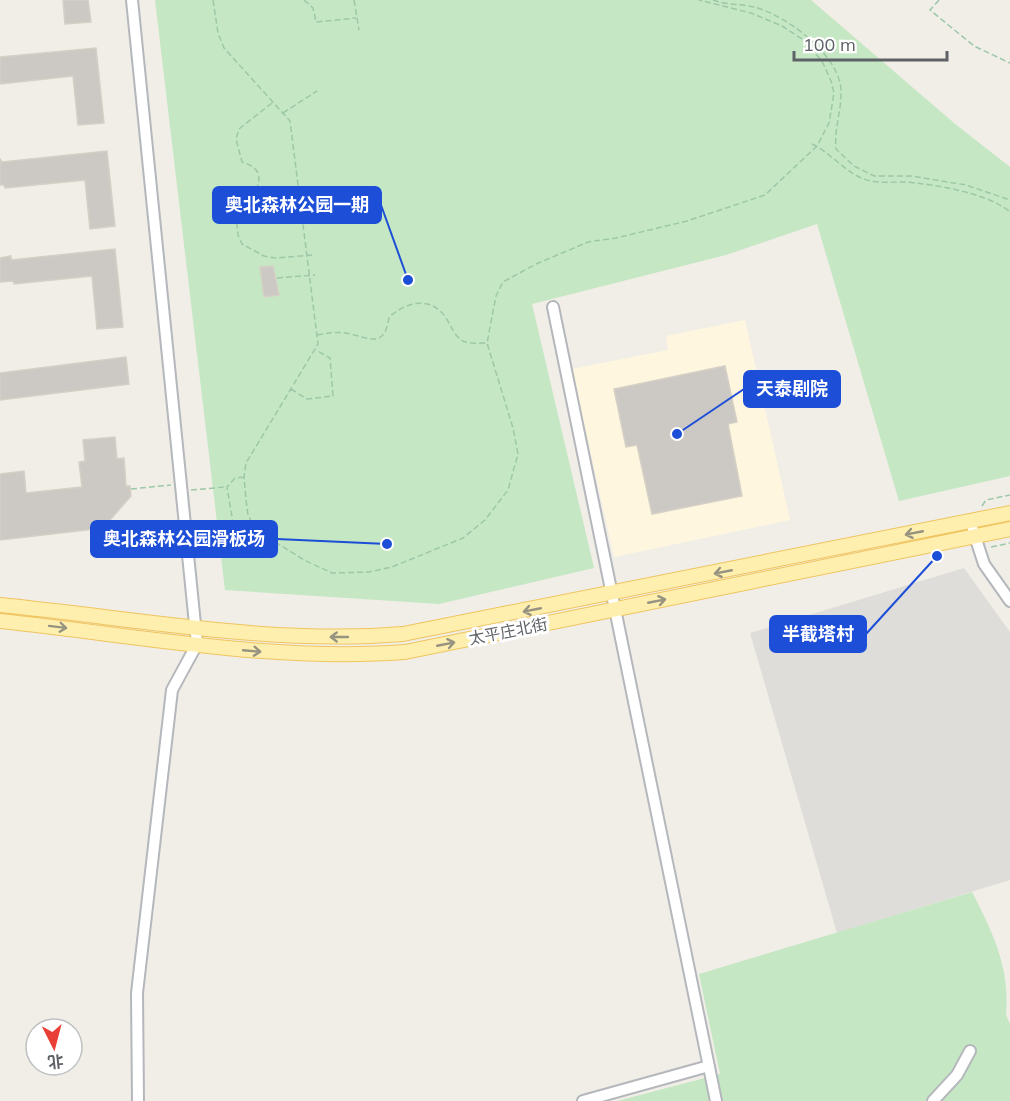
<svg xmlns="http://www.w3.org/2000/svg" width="1010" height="1101" font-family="Mulish,'Noto Sans SC',sans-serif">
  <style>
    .commercial { fill: #fef6de }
    .industrial { fill: #dfddd9 }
    .green { fill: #c5e7c4 }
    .building { fill: #ccc9c4; stroke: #d5d0c5; stroke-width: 1.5 }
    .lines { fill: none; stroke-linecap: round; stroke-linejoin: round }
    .minor-casing { stroke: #b4b7bb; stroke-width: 14 }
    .major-casing { stroke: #f0c460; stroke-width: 16 }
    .path { stroke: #9dc8a8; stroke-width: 1.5; stroke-dasharray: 6 3; stroke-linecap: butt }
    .minor { stroke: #fff; stroke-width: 10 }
    .major { stroke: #feefae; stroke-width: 14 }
    .oneway { stroke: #969380 }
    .labels { text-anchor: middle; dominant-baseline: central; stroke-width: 6; stroke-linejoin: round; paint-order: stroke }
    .street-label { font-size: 16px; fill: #5e6267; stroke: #fff }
    .leader { fill: none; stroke: #1d4ed8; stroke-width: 2 }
    .callout-dot { fill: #1d4ed8; stroke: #fff; stroke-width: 2 }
    .callout { fill: #1d4ed8; stroke: #1d4ed8; stroke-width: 2 }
    .callout-label { font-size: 18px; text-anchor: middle; font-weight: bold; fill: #fff }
  </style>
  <rect width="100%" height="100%" fill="#f0eee7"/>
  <!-- commercial -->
  <path class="commercial" d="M745,320L790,520L614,557L572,369L668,350L666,336Z"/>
  <!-- industrial -->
  <path class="industrial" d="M964,568L1010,632V880L837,933L750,633Z"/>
  <!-- green -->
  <path class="green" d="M155,0H811L954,123L1010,167V476L899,501L817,224L726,255L532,304L594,568L439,604L225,590Z
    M972,892C993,933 1010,967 1006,1015L1010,1024V1101H617L720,1074L699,974Z"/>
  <!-- building -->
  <path class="building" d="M63,0H88L91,22L65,24Z
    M96,48L104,123L78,125L73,76L0,84V57Z
    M107,151L115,226L90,229L85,180L5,188L4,185H0V159L2,162Z
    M115,249L123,327L97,329L92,276L14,284L13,281L0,282V258L11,256V260Z
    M273,266L279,295L264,297L260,267Z
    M126,357L129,384L0,400V373Z
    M725,366L737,422L728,424L742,496L652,514L637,445L626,447L614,389Z
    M115,437L117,459L124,458L126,486H130L131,496L103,528L0,540V474L24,471L26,493L82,487L79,462L85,461L83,440Z"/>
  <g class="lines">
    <defs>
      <path id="minor" d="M132,0L197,644L172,690L137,993L138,1101
        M553,307L716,1101
        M973,530L984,564L1010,601
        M583,1101L709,1066
        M933,1101L957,1075L970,1051"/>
      <path id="major" d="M0,605C134,618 268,645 403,634L1010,513
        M0,621C135,635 269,662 405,652L1010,529"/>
    </defs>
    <!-- minor casing -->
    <use href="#minor" class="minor-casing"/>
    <!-- major casing -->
    <use href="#major" class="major-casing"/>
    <!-- path -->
    <path class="path" d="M213,0L218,33L224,48L290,121L318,344L246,463L244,477L246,500L248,515L252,523L272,540L304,560L332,573L369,572L392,567L463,538L485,520L508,490L518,454L513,428L487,343L496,296L503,282L536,264L588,242L616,238L687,221L765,195L817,146L829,123L834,93L831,81L822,61L802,39L782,26L751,13L699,0
      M304,0L313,8L316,22L356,18
      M354,0L359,30
      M713,0C726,5 741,4 754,7C786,15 838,54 841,89C842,110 834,128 836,149L854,166L874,176H912L966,185L1010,200
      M939,0L930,10L974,46L1010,63
      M272,103L239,129L236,139L242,162C277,172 249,201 236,216L238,235L242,244L264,256L275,258L312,255
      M283,113L317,91
      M812,144C833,154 849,177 871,181C882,183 893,182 904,182C934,184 988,193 1010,212
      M277,278L315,275
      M317,335C329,333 339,331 351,334C373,340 385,346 389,317C403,305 424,296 440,311C450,319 451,334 463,341C469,344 479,343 486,343
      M291,389L307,399L333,396L330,358L316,350
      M244,477L235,478L227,487L237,547L242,553L253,551L267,538
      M131,489L171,485
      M191,490L225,487
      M982,506L986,500L1010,495
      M991,547L1010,543"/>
    <!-- minor -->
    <use href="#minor" class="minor"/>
    <!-- major -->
    <use href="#major" class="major"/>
  </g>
  <!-- one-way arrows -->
  <defs><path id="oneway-shaft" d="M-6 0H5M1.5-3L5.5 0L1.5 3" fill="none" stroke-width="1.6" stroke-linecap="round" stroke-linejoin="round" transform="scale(1.5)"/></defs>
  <g class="oneway">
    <use href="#oneway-shaft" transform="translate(914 533) rotate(169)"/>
    <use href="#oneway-shaft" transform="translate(723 572) rotate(169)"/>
    <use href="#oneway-shaft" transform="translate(657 601) rotate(-11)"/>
    <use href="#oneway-shaft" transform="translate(532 610) rotate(169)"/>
    <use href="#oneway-shaft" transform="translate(58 627) rotate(7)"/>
    <use href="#oneway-shaft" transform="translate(339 637) rotate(180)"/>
    <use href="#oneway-shaft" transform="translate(446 644) rotate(-11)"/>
    <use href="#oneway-shaft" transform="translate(252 651) rotate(5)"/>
  </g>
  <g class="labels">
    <!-- street labels -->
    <g class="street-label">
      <text transform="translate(508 631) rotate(-11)">太平庄北街</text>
    </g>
  </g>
  <!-- callouts -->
  <path class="leader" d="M408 280L381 205M677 434L744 389M387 544L277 539M937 556L866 634"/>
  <g class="callout-dot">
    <circle cx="408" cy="280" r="6"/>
    <circle cx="677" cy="434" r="6"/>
    <circle cx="387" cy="544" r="6"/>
    <circle cx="937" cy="556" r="6"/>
  </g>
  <g class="callout">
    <rect x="213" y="187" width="168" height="36" rx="6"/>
    <rect x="744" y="371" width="96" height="36" rx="6"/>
    <rect x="91" y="521" width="186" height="36" rx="6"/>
    <rect x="770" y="616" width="96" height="36" rx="6"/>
  </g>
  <g class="callout-label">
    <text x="297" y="211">奥北森林公园一期</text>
    <text x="792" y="395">天泰剧院</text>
    <text x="184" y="545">奥北森林公园滑板场</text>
    <text x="818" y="640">半截塔村</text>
  </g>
  <!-- north arrow -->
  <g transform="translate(54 1047) rotate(174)"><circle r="28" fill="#ffffff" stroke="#bfc0c2" stroke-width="1.5"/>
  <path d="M0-4.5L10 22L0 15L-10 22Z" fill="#e83e35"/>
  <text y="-9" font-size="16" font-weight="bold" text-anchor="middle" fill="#5e6267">北</text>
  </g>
  <!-- scale -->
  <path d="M794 51v9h153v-9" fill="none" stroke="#5e6267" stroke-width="3"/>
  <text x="803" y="51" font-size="18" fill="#5e6267" stroke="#ffffff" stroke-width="4.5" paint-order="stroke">100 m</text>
</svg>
